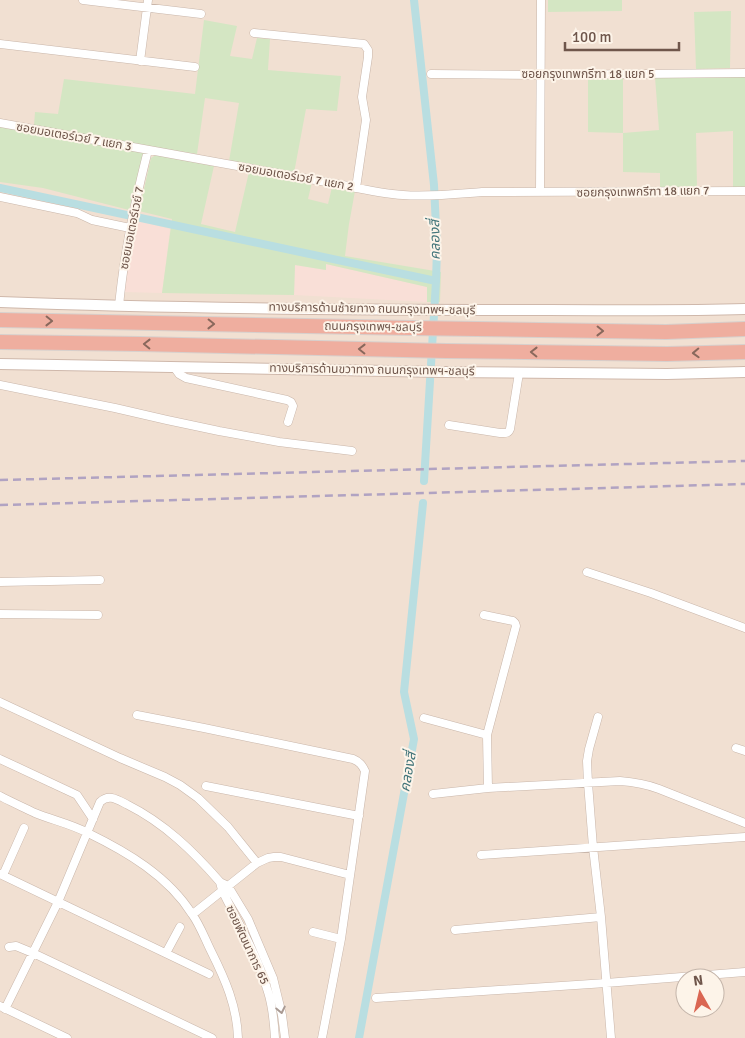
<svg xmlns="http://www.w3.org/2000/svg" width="745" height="1038" font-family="Signika,'Noto Sans Thai',sans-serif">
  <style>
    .residential { fill: #f1e0d2; fill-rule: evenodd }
    .commercial { fill: #f9dfd7 }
    .green { fill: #d4e6c3 }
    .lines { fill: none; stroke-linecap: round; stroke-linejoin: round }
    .canal { stroke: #b9dee1; stroke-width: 8 }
    .minor-casing { stroke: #c9b6aa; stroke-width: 9 }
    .secondary-casing { stroke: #cfb8ab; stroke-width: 12 }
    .motorway-casing { stroke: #d7d0cd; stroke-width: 16 }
    .minor { stroke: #fff; stroke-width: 8 }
    .secondary { stroke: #fff; stroke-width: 10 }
    .motorway { stroke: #efae9f; stroke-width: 14 }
    .rail { stroke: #b1a3c2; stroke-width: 2.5; stroke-dasharray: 8 5; stroke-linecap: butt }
    .oneway { stroke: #89685c }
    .oneway2 { stroke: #a99a93 }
    .labels { text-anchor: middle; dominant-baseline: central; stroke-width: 4; stroke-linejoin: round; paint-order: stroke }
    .street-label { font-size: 12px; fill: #6f564b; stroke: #fdf4e9 }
    .water-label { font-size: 14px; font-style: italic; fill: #44767b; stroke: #fdf4e9 }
  </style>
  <rect width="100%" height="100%" fill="#faefe3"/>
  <!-- residential -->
  <path class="residential" d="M0,0H745V1038H0ZM685,978H715V1008H685Z"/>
  <!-- commercial -->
  <path class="commercial" d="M135,220L170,229L162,293L124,292Z
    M326,264L427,287V302L294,295L295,265L325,270Z"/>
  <!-- green -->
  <path class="green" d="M548,0H622V11L548,12Z
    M731,11L730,68L696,69L694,12Z
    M204,20L237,26L230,56L252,59L257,38L270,39L268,70L341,76L337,111L306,109L294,173L229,161L239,103L205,98L197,154L85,136L34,125L35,112L58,114L64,79L195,94Z
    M745,75V188H733V131L696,133L697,189H660V173L623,172V133L588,132V76H623V133L659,130L655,77Z
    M0,127L144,152L129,210L43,188L0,182Z
    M156,155L214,166L201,224L235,232L249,172L312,182L308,199L328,204L332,187L355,191L349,224L345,256L441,272L440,302H427V287L326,264V270L295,265L294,295L162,293L172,219L139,211L151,158Z"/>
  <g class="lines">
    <!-- canal -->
    <path class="canal" d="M414,0L434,185L437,249L436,281L424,481
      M0,188L436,281
      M359,1038L414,739L404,692L423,503"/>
    <defs>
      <path id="minor" d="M83,0L201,14
        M254,33L364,44L368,50V57L362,97L366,120L356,188
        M0,44L195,67
        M140,61L148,0
        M431,74L541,75L745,73
        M0,123L348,186C366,190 385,194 403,195C429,197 456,194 482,192L745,191
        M540,192L541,0
        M0,197L77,213L92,220L130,228
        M119,306C124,253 135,201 148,150
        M174,367L179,374L186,378L287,400L291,402L293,406L288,422
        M0,385L115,408L167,420L219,431L279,442L352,451
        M449,425L500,433C505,433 508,434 510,429L519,373
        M587,572L651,593L745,628
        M0,582L100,580
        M0,614L98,615
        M484,615L513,621L515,623L516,626L487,735L488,788
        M0,702L120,758L165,777L180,785L198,798L228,827L257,863
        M137,715L204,728L353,759C360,762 362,765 365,771L341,939L322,1038
        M598,717L589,749L587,761L588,783L593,847L601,917L611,1038
        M424,718L487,735
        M736,748L745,751
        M0,759L77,795L93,819
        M206,786L359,816
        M433,794L488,788L620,781C634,782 646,784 659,789L745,823
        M0,796C11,802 23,807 35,813C52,820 71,824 88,833C127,852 168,876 192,914C200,925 205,939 211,951C225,979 237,1006 238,1038
        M481,855L745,837
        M0,874L209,974
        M3,875L24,828
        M193,914L257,863L268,858L274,857H281L350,875
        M455,930L601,917
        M313,932L341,939
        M9,947L16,946L33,953L212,1038
        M166,953L180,927
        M376,998L606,983L745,972
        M0,1006L67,1038
        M5,1009L58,902L100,802C109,793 118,800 128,805C164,823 193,851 220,882
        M275,1038C274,1023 273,1007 268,992C258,956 238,923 222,890L220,882L228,886L248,919L273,978L282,1015L285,1038"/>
      <path id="secondary" d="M0,302C183,309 366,310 548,310C614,310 679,311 745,309
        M0,364L443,372L667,374L745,372"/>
      <path id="motorway" d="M0,320L411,328L666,332L745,329
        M0,342L140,344L446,351L667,354L745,352"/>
    </defs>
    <!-- minor casing -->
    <use href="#minor" class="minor-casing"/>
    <!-- secondary casing -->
    <use href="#secondary" class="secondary-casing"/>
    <!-- motorway casing -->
    <use href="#motorway" class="motorway-casing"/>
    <!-- minor -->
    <use href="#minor" class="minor"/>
    <!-- secondary -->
    <use href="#secondary" class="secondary"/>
    <!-- motorway -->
    <use href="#motorway" class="motorway"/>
    <!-- rail -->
    <path class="rail" d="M0,480L745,461
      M0,505L745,484"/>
  </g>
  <!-- one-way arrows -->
  <defs><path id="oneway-chevron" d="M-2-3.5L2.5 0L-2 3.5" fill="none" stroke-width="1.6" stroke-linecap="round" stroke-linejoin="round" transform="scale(1.25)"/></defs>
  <g class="oneway">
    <use href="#oneway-chevron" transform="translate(49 321) rotate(1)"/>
    <use href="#oneway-chevron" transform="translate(211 324) rotate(1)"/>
    <use href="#oneway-chevron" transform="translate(600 331) rotate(1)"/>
    <use href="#oneway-chevron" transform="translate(147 344) rotate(-179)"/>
    <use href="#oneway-chevron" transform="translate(362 349) rotate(-179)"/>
    <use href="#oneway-chevron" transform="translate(534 352) rotate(-179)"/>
    <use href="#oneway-chevron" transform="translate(696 353) rotate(178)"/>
  </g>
  <use class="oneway2" href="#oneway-chevron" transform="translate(281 1010) rotate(78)"/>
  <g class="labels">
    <!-- street labels -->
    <g class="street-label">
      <text x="588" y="74">ซอยกรุงเทพกรีฑา 18 แยก 5</text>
      <text transform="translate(74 137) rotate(10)">ซอยมอเตอร์เวย์ 7 แยก 3</text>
      <text transform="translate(296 177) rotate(10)">ซอยมอเตอร์เวย์ 7 แยก 2</text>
      <text transform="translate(643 192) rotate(-1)">ซอยกรุงเทพกรีฑา 18 แยก 7</text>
      <text transform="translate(132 228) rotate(-79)">ซอยมอเตอร์เวย์ 7</text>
      <text transform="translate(372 309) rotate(1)">ทางบริการด้านซ้ายทาง ถนนกรุงเทพฯ-ชลบุรี</text>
      <text transform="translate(373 327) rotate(1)">ถนนกรุงเทพฯ-ชลบุรี</text>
      <text transform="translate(372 370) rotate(1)">ทางบริการด้านขวาทาง ถนนกรุงเทพฯ-ชลบุรี</text>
      <text transform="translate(247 945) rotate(65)">ซอยพัฒนาการ 65</text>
    </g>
    <!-- water labels -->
    <g class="water-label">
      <text transform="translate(435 240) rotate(-91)">คลองสี่</text>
      <text transform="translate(408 772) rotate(-80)">คลองสี่</text>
    </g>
  </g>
  <!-- north arrow -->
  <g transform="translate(700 993) rotate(352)"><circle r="24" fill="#fdf4e9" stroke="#c4b5aa"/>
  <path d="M0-4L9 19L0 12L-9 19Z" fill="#da6652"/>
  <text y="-8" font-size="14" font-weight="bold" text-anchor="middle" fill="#6f564b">N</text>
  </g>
  <!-- scale -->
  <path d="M565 42v8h114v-8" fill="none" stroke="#6f564b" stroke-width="2.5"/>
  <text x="572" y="42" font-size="15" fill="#6f564b" stroke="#fdf4e9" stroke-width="4" paint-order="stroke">100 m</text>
</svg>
